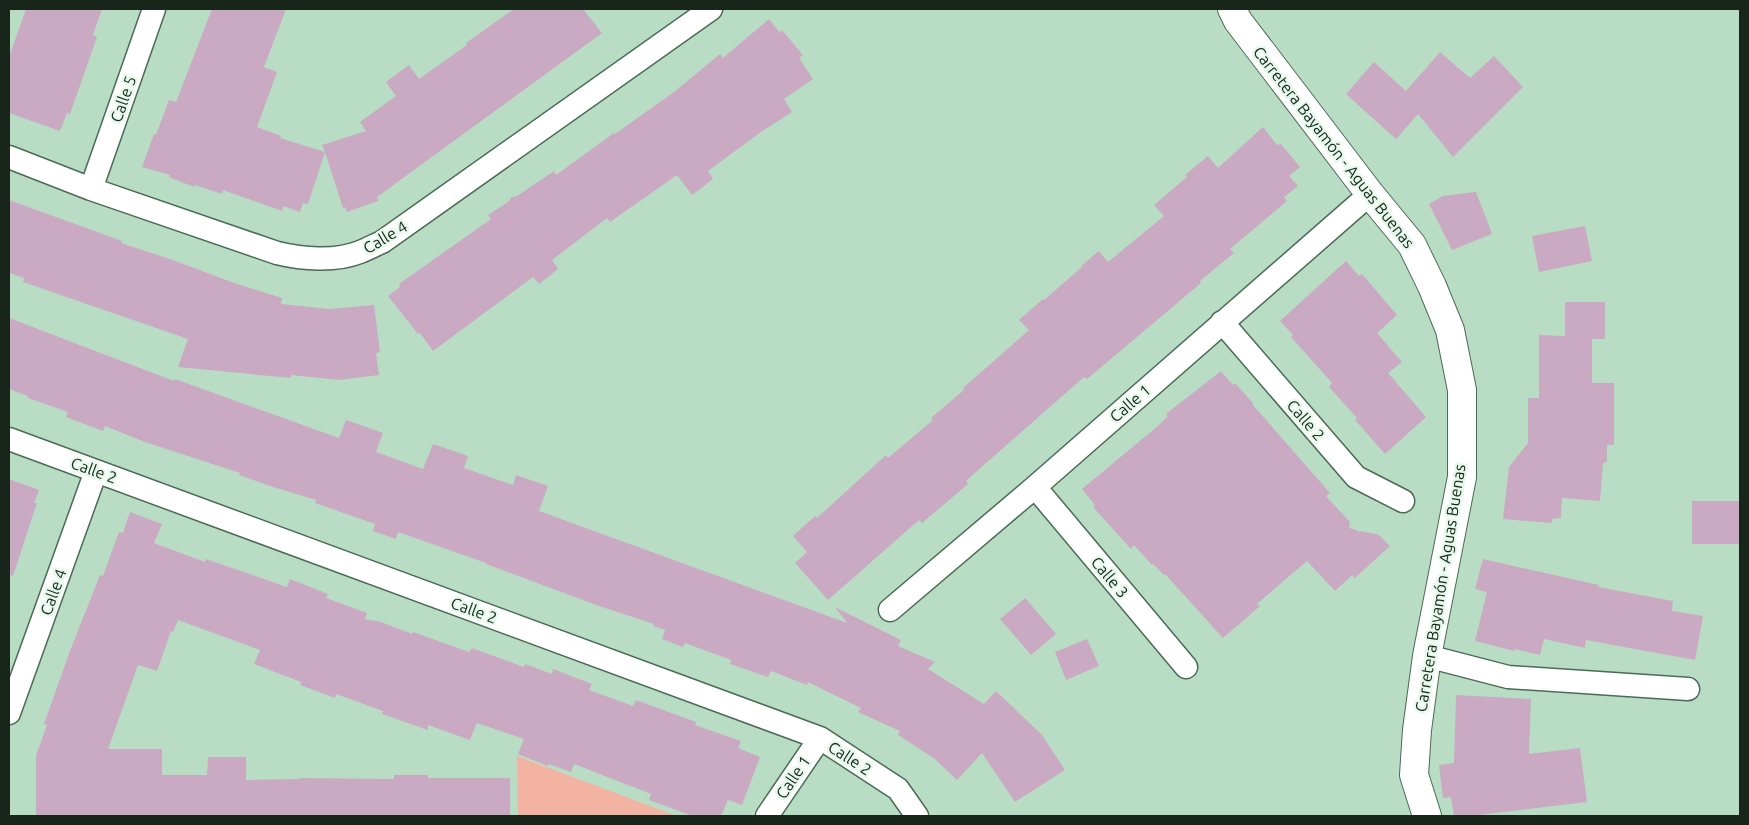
<svg xmlns="http://www.w3.org/2000/svg" width="1749" height="825" font-family="Ubuntu,sans-serif">
  <style>
    .green { fill: #f3b3a3 }
    .building { fill: #caa9c2 }
    .lines { fill: none; stroke-linecap: round; stroke-linejoin: round }
    .minor-casing { stroke: #4a6b55; stroke-width: 25 }
    .tertiary-casing { stroke: #4a6b55; stroke-width: 30 }
    .minor { stroke: #fff; stroke-width: 22 }
    .tertiary { stroke: #fff; stroke-width: 28 }
    .labels { text-anchor: middle; dominant-baseline: central; stroke-width: 5; stroke-linejoin: round; paint-order: stroke }
    .street-label { font-size: 16px; fill: #17251b; stroke: #e6f9ec }
  </style>
  <rect width="100%" height="100%" fill="#b9ddc4"/>
  <!-- green -->
  <path class="green" d="M517,756L677,816H518Z"/>
  <!-- building -->
  <path class="building" d="M26,9H102L93,35L97,37L70,114L67,113L60,131L9,113V57Z
    M212,9H286L264,67L277,72L257,127L281,136L280,138L325,152L322,145L366,131L360,122L396,96L386,82L409,65L419,79L467,45L466,43L514,9H583L602,33L377,197L378,201L347,212L345,207L343,208L325,152L308,204L303,203L300,212L283,206L282,211L223,190L222,194L195,185L194,187L169,177L170,175L142,167L154,134L156,135L169,100L176,102Z
    M769,19L780,33L782,30L803,55L799,58L813,79L784,99L792,112L761,132L708,171L713,179L692,195L677,175L610,222L607,218L552,260L558,269L539,284L533,277L433,351L420,333L418,334L388,296L400,287L399,284L491,219L488,215L508,202L512,197L517,196L554,171L556,175L614,133L615,134L674,92L720,54L723,58Z
    M1440,52L1470,78L1494,56L1523,87L1453,157L1418,114L1396,139L1346,94L1374,62L1406,91Z
    M1263,127L1277,145L1281,144L1300,167L1289,176L1298,186L1284,197L1287,201L1230,249L1234,253L1200,281L1201,283L1087,379L1084,377L986,463L966,481L968,484L922,523L919,520L828,600L795,563L807,552L793,536L815,516L817,518L886,455L888,458L933,420L931,418L964,390L963,388L1029,330L1019,320L1043,299L1044,300L1082,267L1081,266L1099,251L1108,262L1164,216L1154,205L1187,177L1185,175L1208,156L1218,168Z
    M1476,192L1492,234L1452,250L1429,204L1443,196Z
    M9,200L122,241L121,243L170,259L237,284L282,298L281,304L329,309L374,305L380,352L376,353L379,375L339,380L291,375V378L178,367L188,339L23,282L24,278L9,273Z
    M1585,226L1592,261L1539,272L1532,236Z
    M1346,261L1359,276L1362,274L1397,315L1377,333L1402,362L1388,373L1426,417L1385,454L1355,420L1357,418L1329,387L1332,383L1291,337L1293,335L1280,321Z
    M1565,302H1605V339H1592V383H1614V445H1607V462L1603,463L1600,501L1562,498L1561,518L1552,519V523L1503,519L1509,467L1528,443V398H1539V335L1565,336Z
    M9,318L174,381L175,379L339,438L346,420L383,433L376,452L423,469L433,444L468,456L464,468L513,485L516,475L548,486L539,511L847,623L835,607L901,640L898,646L935,662L928,669L984,704L996,691L1042,735L1065,770L1015,802L982,753L957,780L935,759L898,735L900,731L858,712L861,708L808,682L807,685L771,671L768,677L730,664L731,660L685,643L683,647L662,639L665,630L653,626L654,624L602,607L486,564V563L398,532L396,539L373,531L375,524L315,503L316,500L270,486L239,475L240,473L145,442L105,426L103,431L66,417L68,412L28,398V396L9,389Z
    M1221,371L1233,385L1235,383L1253,403L1252,404L1330,493L1326,496L1350,522L1349,528L1356,530L1359,532L1361,531L1379,535L1390,546L1355,578L1352,575L1335,591L1307,561L1257,604L1260,606L1223,638L1165,574L1164,575L1153,564L1152,565L1134,545L1131,549L1093,507L1095,505L1082,489L1159,425L1168,416L1166,414Z
    M9,479L39,490L34,503H37L13,576L9,575Z
    M1692,501H1740V544H1692Z
    M130,512L162,524L154,543L205,562L206,559L287,587L290,579L328,594L326,598L367,613L365,619L381,622L412,634L413,632L469,652L472,648L524,667L525,664L552,674L553,669L592,684L589,690L633,706L636,700L696,722L695,725L741,741L738,748L760,757L742,805L728,800L721,816H693L649,800L651,794L574,764L571,772L549,764L548,766L518,754L524,739L477,723L470,740L428,725V730L382,714L383,711L336,694L335,698L300,685L301,682L254,664L260,650L178,620L173,632L171,631L157,671L138,665L108,749H162V775H207L208,757H246V780L300,779L299,778L394,779V775H428V778H510V816H36V756L47,725L44,724L70,651L100,575L103,576L119,532L123,533Z
    M1483,559L1599,585L1598,587L1673,601L1672,611L1703,616L1695,660L1586,640L1585,648L1544,639L1540,655L1515,649L1514,651L1475,641L1487,592L1475,589Z
    M1025,598L1056,634L1031,655L1000,619Z
    M1087,639L1099,666L1066,680L1055,652Z
    M1456,695L1531,699L1529,754L1580,748L1587,802L1471,816H1454L1451,797L1443,798L1439,765L1454,763Z"/>
  <g class="lines">
    <defs>
      <path id="minor" d="M9,157L91,189L277,253C302,259 335,262 360,252C368,249 375,245 382,242L711,9
        M91,189L154,9
        M1222,322L1356,477L1403,501
        M9,439L820,738L898,789L917,816
        M1035,487L1186,667
        M890,610L1035,487L1370,194
        M1427,656L1508,677L1688,689
        M9,713L96,471
        M767,816L820,738"/>
      <path id="tertiary" d="M1232,9L1238,21L1370,194L1412,245L1432,286L1450,330L1462,390V477L1427,656L1417,730L1414,775L1427,816"/>
    </defs>
    <!-- minor casing -->
    <use href="#minor" class="minor-casing"/>
    <!-- tertiary casing -->
    <use href="#tertiary" class="tertiary-casing"/>
    <!-- minor -->
    <use href="#minor" class="minor"/>
    <!-- tertiary -->
    <use href="#tertiary" class="tertiary"/>
  </g>
  <g class="labels">
    <!-- street labels -->
    <g class="street-label">
      <text transform="translate(123 99) rotate(-71)">Calle 5</text>
      <text transform="translate(1334 147) rotate(52)">Carretera Bayamón - Aguas Buenas</text>
      <text transform="translate(385 237) rotate(-31)">Calle 4</text>
      <text transform="translate(1130 403) rotate(-41)">Calle 1</text>
      <text transform="translate(1306 420) rotate(49)">Calle 2</text>
      <text transform="translate(94 470) rotate(20)">Calle 2</text>
      <text transform="translate(1110 577) rotate(50)">Calle 3</text>
      <text transform="translate(1440 588) rotate(-81)">Carretera Bayamón - Aguas Buenas</text>
      <text transform="translate(53 592) rotate(-70)">Calle 4</text>
      <text transform="translate(474 610) rotate(20)">Calle 2</text>
      <text transform="translate(850 758) rotate(33)">Calle 2</text>
      <text transform="translate(793 777) rotate(-56)">Calle 1</text>
    </g>
  </g>
  <!-- border -->
  <rect width="1749" height="825" fill="none" stroke="#17251b" stroke-width="20"/>
</svg>
